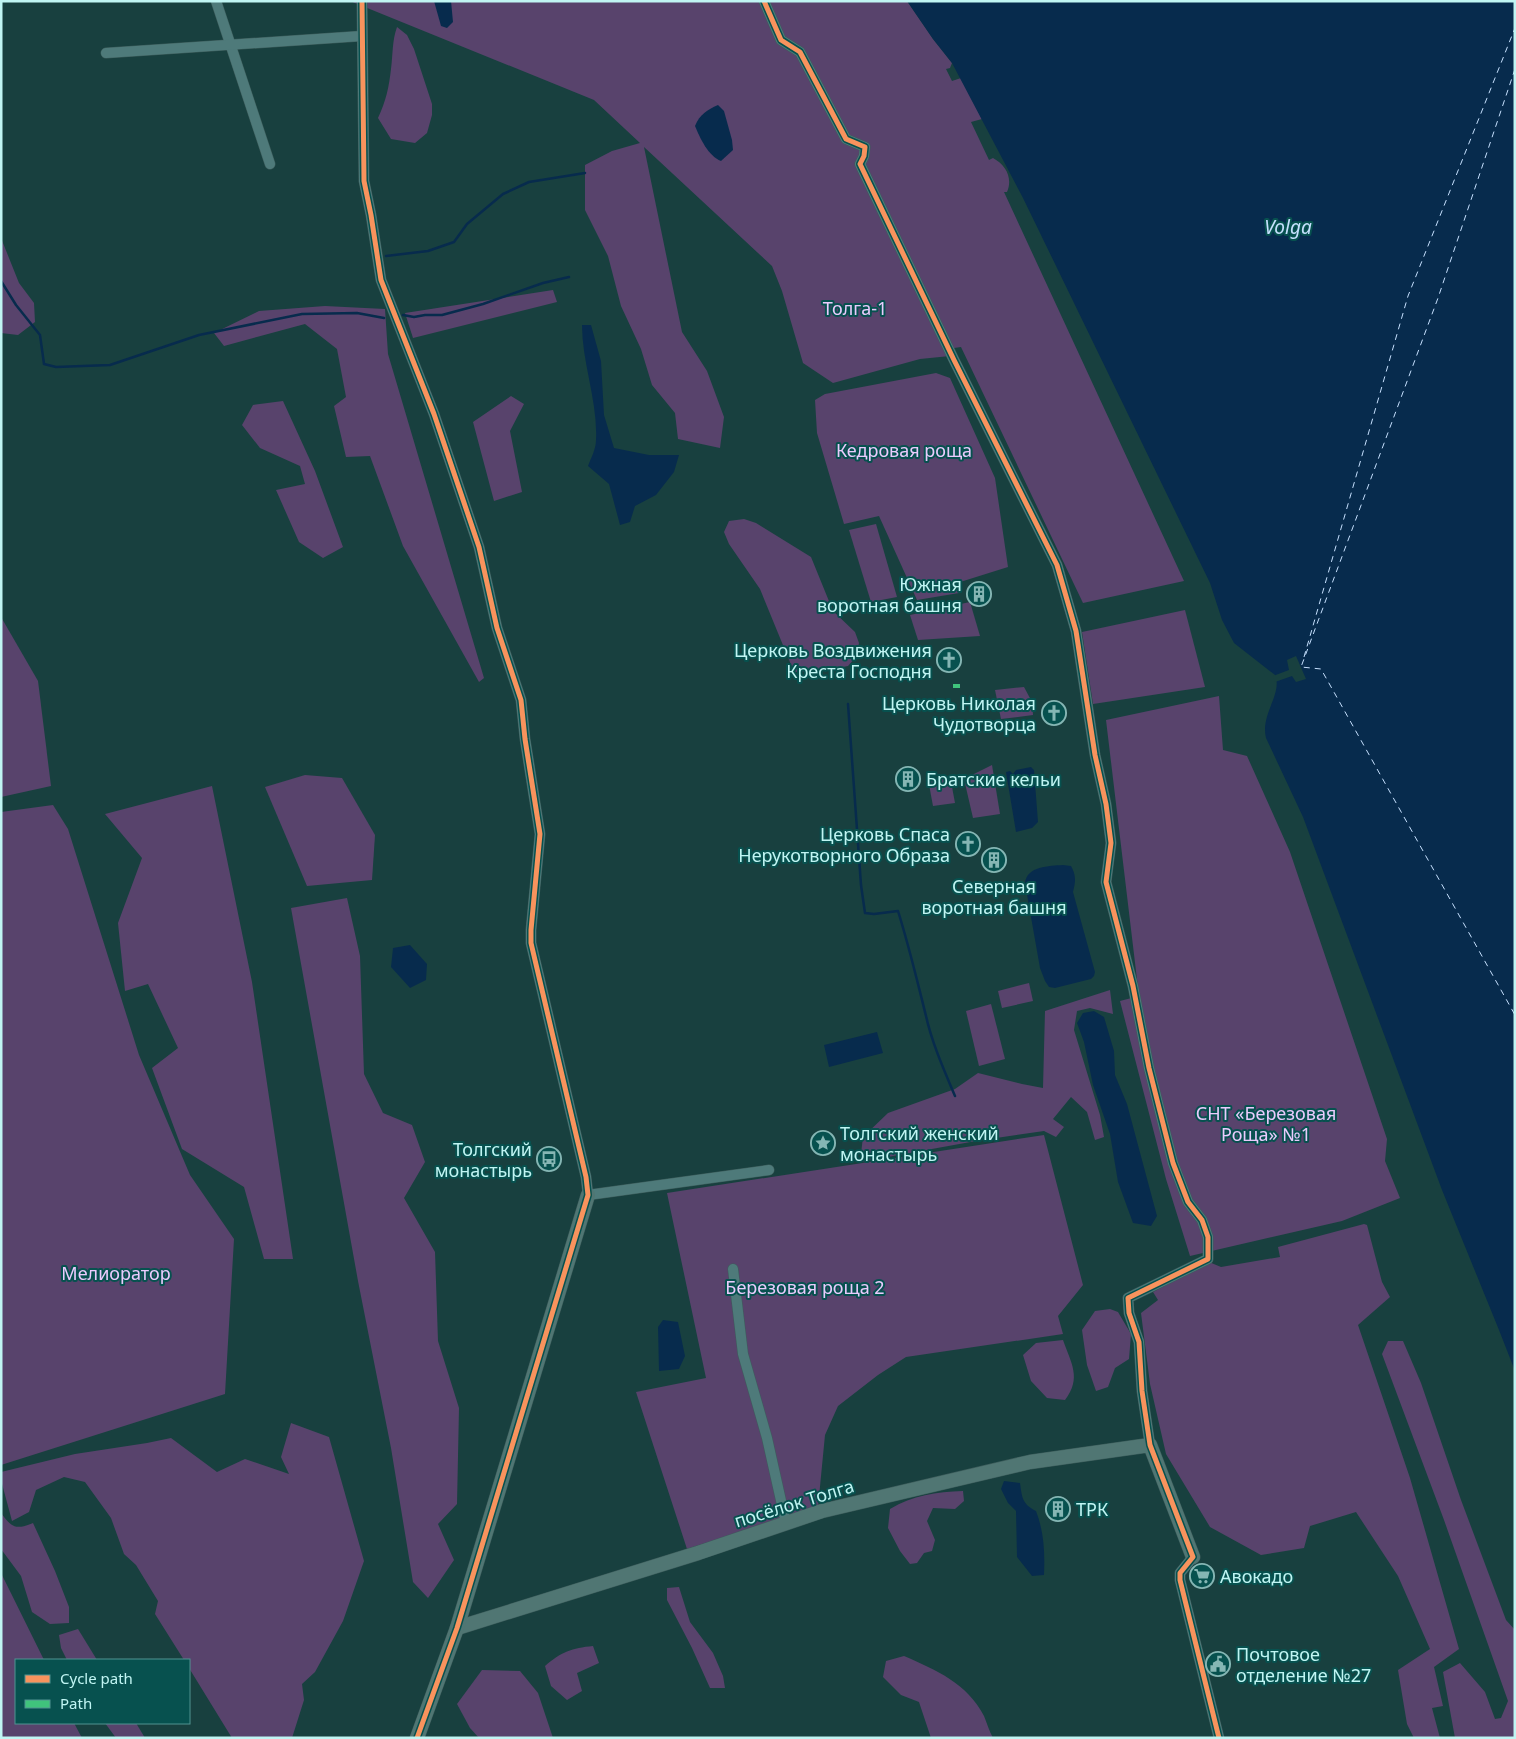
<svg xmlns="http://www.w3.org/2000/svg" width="1516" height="1739" font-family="'Noto Sans',sans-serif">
<rect width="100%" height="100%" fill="#18403f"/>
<!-- green -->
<g fill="#58436c">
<path d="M350,1H907L933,39L952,63L950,68L946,69L952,81L961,78L982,119L971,122L989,160L993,158C1006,165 1013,178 1007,192H1004L1184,581L1083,603L961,347L947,349L950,356L920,359L833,383L803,363L782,291L772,266L644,147L682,332L707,371L724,417L720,448L678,439L675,413L652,385L641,349L621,306L608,256L585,210V165L612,151L640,143L594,100Z"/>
<path d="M397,27L407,35L414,49L432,104V115L427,133L415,143L391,139L378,118C386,101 389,87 391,69C393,54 392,41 397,27Z"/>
<polygon points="1,238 19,283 34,303 35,322 18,335 1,333"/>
<polygon points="553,290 557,302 413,338 405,313"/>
<polygon points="325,306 385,309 388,354 484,678 479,682 403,546 370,456 346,457 334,406 346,397 337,349 305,324 224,346 214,333 259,311"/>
<polygon points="936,373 950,378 995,478 1008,567 957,583 959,593 917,600 879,516 844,524 817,433 815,400 825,394"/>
<polygon points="511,396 524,404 510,431 522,492 494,501 473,422"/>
<polygon points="283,401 315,471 343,547 323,558 299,542 276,490 305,484 300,466 260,448 242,425 253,405"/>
<polygon points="744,519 756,523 811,557 833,611 855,632 859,643 856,657 848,666 825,670 794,672 760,589 729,544 724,532 729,521"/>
<polygon points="876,524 897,597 871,602 849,530"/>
<polygon points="970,602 980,636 918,640 910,615"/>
<polygon points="1185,610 1205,687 1093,704 1082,632"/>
<polygon points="1,617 38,681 51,786 1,797"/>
<polygon points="1024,687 1032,702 1033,715 1001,719 995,690"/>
<polygon points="1219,696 1223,750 1247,756 1290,852 1387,1139 1385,1161 1400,1198 1342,1221 1190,1256 1166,1179 1120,1001 1139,996 1106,720"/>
<polygon points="992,765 1000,814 973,818 964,779"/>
<polygon points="305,775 342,778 375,835 372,880 307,886 265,787"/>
<polygon points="950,776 955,803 933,806 928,779"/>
<polygon points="212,786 252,982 293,1259 264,1259 244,1187 182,1149 152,1068 178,1048 148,984 125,991 118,923 142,858 105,814"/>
<polygon points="53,805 68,829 139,1055 190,1175 234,1239 225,1394 1,1465 1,812"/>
<polygon points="347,898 360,956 364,1074 383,1113 412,1125 425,1162 404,1198 435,1252 438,1341 459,1408 457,1504 438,1524 454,1560 428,1598 413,1582 391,1448 358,1281 291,908"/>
<polygon points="1029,983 1033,1001 1002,1008 998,991"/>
<polygon points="1110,990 1113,1014 1090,1008 1077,1011 1074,1030 1100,1115 1104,1137 1095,1140 1087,1112 1071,1097 1053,1119 1064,1127 1056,1137 1044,1131 976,1141 860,1162 863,1137 888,1113 955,1089 978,1073 1022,1084 1043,1088 1045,1011"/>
<polygon points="991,1004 1005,1059 979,1066 966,1011"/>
<polygon points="1044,1135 1083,1285 1058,1316 1063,1334 906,1357 878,1375 838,1406 825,1435 818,1507 687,1549 636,1392 706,1378 667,1193"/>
<polygon points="1364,1224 1367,1225 1382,1282 1390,1297 1358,1325 1410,1478 1459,1649 1434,1667 1443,1706 1432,1708 1440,1738 1414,1738 1407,1724 1398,1670 1430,1649 1398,1576 1356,1512 1310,1526 1304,1548 1261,1555 1210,1527 1166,1454 1150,1384 1141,1313 1158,1300 1153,1292 1209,1262 1221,1267 1280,1257 1278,1247"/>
<polygon points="1110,1309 1118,1312 1131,1334 1129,1359 1115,1368 1108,1387 1096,1391 1087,1365 1082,1330 1095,1311"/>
<path d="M1063,1340C1071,1363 1082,1378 1065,1400L1047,1398L1031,1381L1023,1355L1036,1343Z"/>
<polygon points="1388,1341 1403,1341 1421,1383 1461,1500 1506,1620 1515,1630 1515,1738 1455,1738 1443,1672 1460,1663 1485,1692 1495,1719 1501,1718 1508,1701 1444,1520 1382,1354"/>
<polygon points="291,1423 329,1437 364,1561 343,1621 315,1672 302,1684 304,1700 292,1738 232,1738 189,1668 189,1660 184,1660 155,1614 158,1601 136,1565 124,1554 111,1518 85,1482 64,1477 36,1490 29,1512 12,1521 1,1480 1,1472 75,1454 147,1443 171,1438 217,1472 245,1459 289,1474 281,1457"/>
<path d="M963,1491L964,1501L955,1509L933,1508L927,1521L935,1540L932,1551L924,1553L917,1563L910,1564L900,1551L888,1528L890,1509C913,1495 936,1492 963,1491Z"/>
<path d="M1,1513C12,1528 16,1530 33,1523L55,1571L69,1607V1623L50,1624L32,1612L21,1576L1,1549Z"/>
<polygon points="1,1573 44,1660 16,1660 16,1723 74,1723 82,1738 1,1738"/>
<polygon points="679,1587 690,1622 713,1653 723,1676 725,1688 710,1688 692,1648 667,1600 667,1588"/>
<polygon points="78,1629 97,1660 67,1660 61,1648 59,1635"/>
<path d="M593,1646L599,1663L577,1673L582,1691L567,1700L551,1686L545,1666C561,1652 572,1648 593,1646Z"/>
<path d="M904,1656C936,1670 967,1683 984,1716C987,1723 989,1731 993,1738H931L919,1702L901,1695L883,1677L886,1661Z"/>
<polygon points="482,1670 520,1671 538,1693 553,1738 479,1738 470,1728 457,1704"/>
<polygon points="105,1723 136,1723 145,1738 116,1738"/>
</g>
<!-- water -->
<g fill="#072b4d">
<polygon points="434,1 451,1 453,22 447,28 441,26"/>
<path d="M907,1H1515V1371L1499,1330L1442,1190L1303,817L1266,738C1260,714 1283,694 1275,675L1234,643L1222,620L1210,583L1023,198L952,63L933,39Z"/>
<path d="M718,105L724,111L732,140L733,150L721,161C708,156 700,138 695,126C700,114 707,110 718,105Z"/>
<path d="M582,325H591L601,361L604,415L614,448L649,455H679L674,472L656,495L635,506L630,522L620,525L609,484L588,466C591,458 596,449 596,440C598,402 582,363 582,325Z"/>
<polygon points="1031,767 1034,770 1038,822 1032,828 1016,832 1006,772 1010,771 1013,774 1016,770"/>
<path d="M1063,865L1071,866C1076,875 1076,881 1073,892L1095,972L1094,976L1091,979L1055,988L1049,987L1045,981L1040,968L1025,883C1027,866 1049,866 1063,865Z"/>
<polygon points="410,945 427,964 426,980 410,988 391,967 393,948"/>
<polygon points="1094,1011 1104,1017 1114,1051 1115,1075 1127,1104 1157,1216 1151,1226 1133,1223 1118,1182 1110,1134 1093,1085 1084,1042 1077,1023 1083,1013"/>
<polygon points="877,1032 883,1053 829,1067 824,1045"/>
<polygon points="663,1320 678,1322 685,1356 679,1369 659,1371 658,1327"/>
<path d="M1004,1481L1020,1483C1022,1497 1022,1504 1036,1511C1044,1532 1045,1552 1044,1575L1032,1576L1017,1557L1016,1511L1008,1503L1001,1489Z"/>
</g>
<!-- pier -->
<polygon fill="#18403f" points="1296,656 1306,679 1296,682 1292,676 1275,682 1273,676 1289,670 1287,660"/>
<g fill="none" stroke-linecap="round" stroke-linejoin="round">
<!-- stream -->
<g stroke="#072b4d" stroke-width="2.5">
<polyline points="386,256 428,251 454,242 467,224 503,194 529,182 585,173"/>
<polyline points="1,281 16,305 40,335 44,364 56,367 110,365 199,335 302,314 357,313 384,318"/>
<polyline points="403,315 414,317 425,315 442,315 483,304 543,283 569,277"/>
<path d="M848,704L861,885L865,913L874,914L898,911C909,946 917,980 926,1016C932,1043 944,1070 955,1096"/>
</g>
<!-- ferry -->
<g stroke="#c6e0fe" stroke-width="1" stroke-dasharray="6 5" stroke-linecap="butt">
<polyline points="1515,69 1438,298 1301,667 1321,669 1515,1015"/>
<polyline points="1304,657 1408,296 1515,28"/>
</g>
<defs>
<g id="street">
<polyline points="216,1 270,164"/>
<polyline points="362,1 364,181 371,215 381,280 434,414 479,547 497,628 521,700 525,739 540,834 531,930 531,943 586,1177 588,1195 769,1170"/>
<polyline points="764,1 781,40 800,52 846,139 865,147 864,156 860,164 954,360 1057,565 1076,631 1095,755 1106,804 1111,843 1106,882 1133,986 1149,1068 1173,1163 1188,1202 1202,1220 1208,1237 1208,1259 1128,1298 1129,1313 1139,1342 1142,1391 1150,1445"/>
<polyline points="106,53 362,36"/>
<polyline points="733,1269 743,1354 767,1438 786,1523"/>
<polyline points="1193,1557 1180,1573 1180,1580 1219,1738"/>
</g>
<g id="secondary">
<polyline points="457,1628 698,1553 822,1511 1030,1462 1150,1445 1193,1557"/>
<polyline points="417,1738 457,1628 588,1195"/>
</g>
</defs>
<!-- street casing -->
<use href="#street" stroke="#3d5d5c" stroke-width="11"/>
<!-- secondary casing -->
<use href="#secondary" stroke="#3d5d5c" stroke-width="15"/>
<!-- street -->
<use href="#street" stroke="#4e7a7a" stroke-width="10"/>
<!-- secondary -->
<use href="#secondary" stroke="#507673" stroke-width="14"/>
<!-- quiet -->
<polyline stroke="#40c37c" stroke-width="4" stroke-dasharray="8 4" stroke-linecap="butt" points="953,686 960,686"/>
<defs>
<g id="cycleway">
<polyline points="362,1 364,181 371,215 381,280 434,414 479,547 497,628 521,700 525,739 540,834 531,930 531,943 586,1177 588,1195 457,1628 417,1738"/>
<polyline points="764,1 781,40 800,52 846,139 865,147 864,156 860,164 954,360 1057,565 1076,631 1095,755 1106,804 1111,843 1106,882 1133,986 1149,1068 1173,1163 1188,1202 1202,1220 1208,1237 1208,1259 1128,1298 1129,1313 1139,1342 1142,1391 1150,1445 1193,1557 1180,1573 1180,1580 1219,1738"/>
</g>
</defs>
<!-- cycleway casing -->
<use href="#cycleway" stroke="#07514f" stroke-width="8"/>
<!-- cycleway -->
<use href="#cycleway" stroke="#f8935d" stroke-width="5"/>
</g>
<!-- icons -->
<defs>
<symbol id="building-ring" viewBox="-11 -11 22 22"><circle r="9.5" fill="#07514f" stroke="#85b6b4" stroke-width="1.5"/><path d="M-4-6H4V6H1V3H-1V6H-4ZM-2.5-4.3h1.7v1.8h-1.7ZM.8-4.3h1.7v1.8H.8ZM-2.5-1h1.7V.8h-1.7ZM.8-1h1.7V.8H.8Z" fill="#85b6b4"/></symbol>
<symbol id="church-ring" viewBox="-11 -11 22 22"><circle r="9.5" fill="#07514f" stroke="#85b6b4" stroke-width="1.5"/><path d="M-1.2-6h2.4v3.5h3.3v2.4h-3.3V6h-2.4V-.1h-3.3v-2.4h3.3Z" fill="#85b6b4"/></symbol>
<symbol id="sight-ring" viewBox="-11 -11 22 22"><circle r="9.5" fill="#07514f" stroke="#85b6b4" stroke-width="1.5"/><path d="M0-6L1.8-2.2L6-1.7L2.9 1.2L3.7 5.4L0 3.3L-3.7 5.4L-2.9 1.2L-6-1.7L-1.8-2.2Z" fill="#85b6b4"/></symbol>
<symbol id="bus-ring" viewBox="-11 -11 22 22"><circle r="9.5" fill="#07514f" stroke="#85b6b4" stroke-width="1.5"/><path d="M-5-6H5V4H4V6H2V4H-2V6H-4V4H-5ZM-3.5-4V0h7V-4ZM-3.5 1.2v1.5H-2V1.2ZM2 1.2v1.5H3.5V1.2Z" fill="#85b6b4"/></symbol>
<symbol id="supermarket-ring" viewBox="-11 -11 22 22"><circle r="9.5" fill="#07514f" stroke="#85b6b4" stroke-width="1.5"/><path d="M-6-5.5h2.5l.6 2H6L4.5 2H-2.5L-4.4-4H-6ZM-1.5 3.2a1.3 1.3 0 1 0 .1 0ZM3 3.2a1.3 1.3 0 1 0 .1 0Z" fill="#85b6b4"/></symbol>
<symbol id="civic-ring" viewBox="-11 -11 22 22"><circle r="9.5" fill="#07514f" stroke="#85b6b4" stroke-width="1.5"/><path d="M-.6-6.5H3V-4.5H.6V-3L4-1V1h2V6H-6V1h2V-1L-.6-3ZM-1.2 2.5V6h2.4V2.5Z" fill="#85b6b4"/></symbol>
</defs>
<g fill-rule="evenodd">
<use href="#building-ring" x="965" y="580" width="28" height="28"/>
<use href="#church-ring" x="935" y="646" width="28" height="28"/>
<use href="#church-ring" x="1040" y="699" width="28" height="28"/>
<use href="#building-ring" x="894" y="765" width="28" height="28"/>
<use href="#church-ring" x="954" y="830" width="28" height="28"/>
<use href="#building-ring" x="980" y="846" width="28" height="28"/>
<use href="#sight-ring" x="809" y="1129" width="28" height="28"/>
<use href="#bus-ring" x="535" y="1145" width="28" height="28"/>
<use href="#building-ring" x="1044" y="1495" width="28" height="28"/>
<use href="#supermarket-ring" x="1188" y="1562" width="28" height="28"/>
<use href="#civic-ring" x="1204" y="1650" width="28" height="28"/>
</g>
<g text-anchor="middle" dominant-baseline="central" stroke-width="4" stroke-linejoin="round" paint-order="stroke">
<!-- park labels -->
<g font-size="18" fill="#eacbfd" stroke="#07514f">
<text x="855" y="308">Толга-1</text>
<text x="904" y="450">Кедровая роща</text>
<text x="1266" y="1113">СНТ «Березовая<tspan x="1266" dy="21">Роща» №1</tspan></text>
<text x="116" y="1273">Мелиоратор</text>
<text x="805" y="1287">Березовая роща 2</text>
</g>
<!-- poi labels -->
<g font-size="18" fill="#c0f5f3" stroke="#07514f" text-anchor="end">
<text x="962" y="584">Южная<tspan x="962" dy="21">воротная башня</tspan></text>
<text x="932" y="650">Церковь Воздвижения<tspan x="932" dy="21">Креста Господня</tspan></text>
<text x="1036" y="703">Церковь Николая<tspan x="1036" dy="21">Чудотворца</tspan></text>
<text x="926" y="779" text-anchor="start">Братские кельи</text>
<text x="950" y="834">Церковь Спаса<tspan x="950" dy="21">Нерукотворного Образа</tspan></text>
<text x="994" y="886" text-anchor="middle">Северная<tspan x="994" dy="21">воротная башня</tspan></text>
<text x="840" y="1133" text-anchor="start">Толгский женский<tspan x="840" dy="21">монастырь</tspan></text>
<text x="532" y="1149">Толгский<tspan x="532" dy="21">монастырь</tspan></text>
<text x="1076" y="1509" text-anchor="start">ТРК</text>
<text x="1220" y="1576" text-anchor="start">Авокадо</text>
<text x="1236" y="1654" text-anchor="start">Почтовое<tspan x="1236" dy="21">отделение №27</tspan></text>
</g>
<!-- street labels -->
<g font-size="18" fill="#c0f5f3" stroke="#07514f">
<text transform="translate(794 1503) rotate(-17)">посёлок Толга</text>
</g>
<!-- water labels -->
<g font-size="19" font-style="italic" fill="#c6e0fe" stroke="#07514f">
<text x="1288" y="227">Volga</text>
</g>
</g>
<!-- border -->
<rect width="1516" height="1739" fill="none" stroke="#c0f5f3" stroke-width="5"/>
<!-- legend -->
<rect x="15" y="1659" width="175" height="65" fill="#07514f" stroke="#519391"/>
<rect x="25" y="1675" width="25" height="8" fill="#f8935d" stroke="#519391"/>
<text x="60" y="1684" font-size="15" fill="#c0f5f3">Cycle path</text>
<rect x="25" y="1700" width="25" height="8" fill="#40c37c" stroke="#519391"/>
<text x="60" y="1709" font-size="15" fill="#c0f5f3">Path</text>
</svg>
